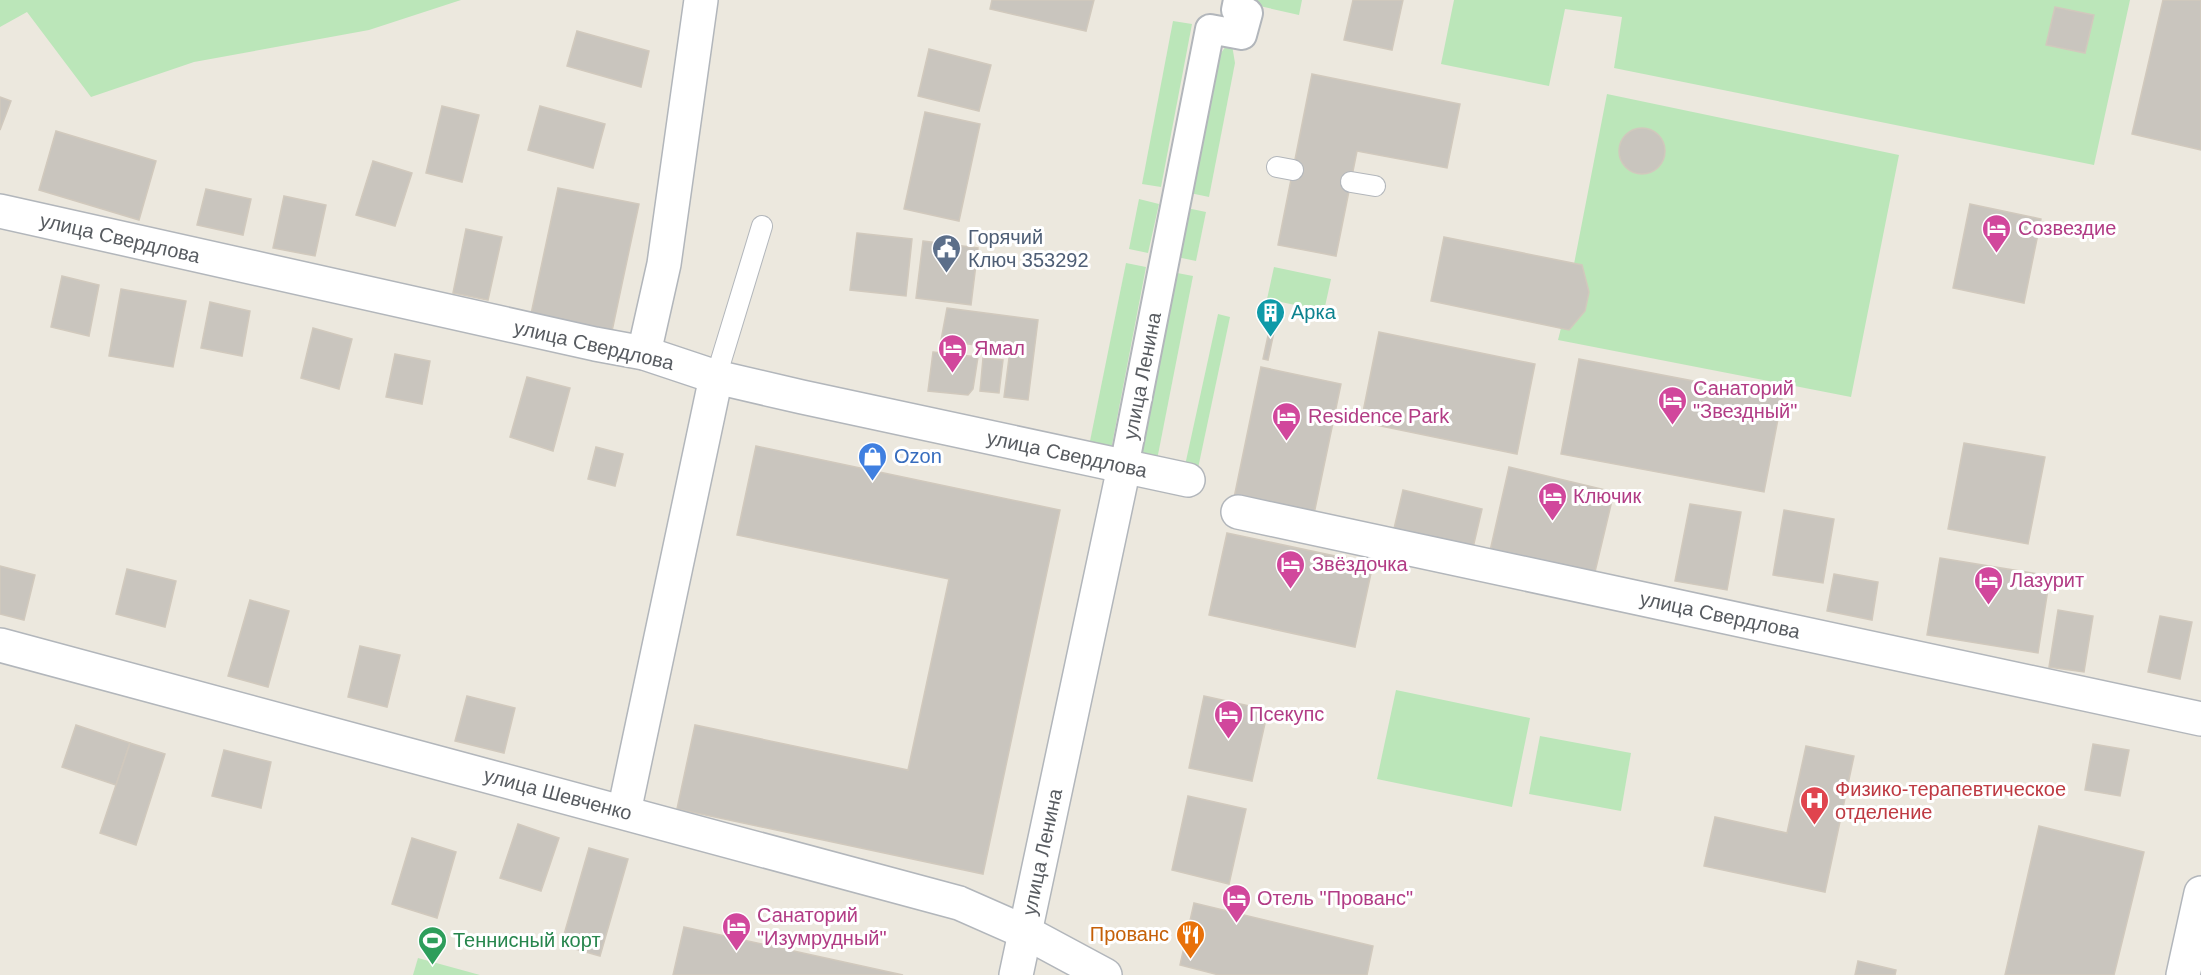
<svg xmlns="http://www.w3.org/2000/svg" width="2201" height="975" font-family="Arial,sans-serif">
<rect width="100%" height="100%" fill="#ece8de"/>
<!-- green -->
<g fill="#bbe6b9">
<polygon points="0,0 461,0 369,30 194,62 91,97 27,12 0,27"/>
<polygon points="1256,0 1302,0 1299,15 1255,5"/>
<polygon points="1454,0 2130,0 2094,165 1614,68 1622,17 1565,9 1549,86 1441,64"/>
<polygon points="1173,21 1192,24 1161,187 1142,184"/>
<polygon points="1231,39 1235,63 1209,197 1190,193 1216,60"/>
<path d="M1607,94L1899,155L1851,397L1558,340L1561,328L1569,329C1591,305 1590,297 1582,266L1574,264Z"/>
<polygon points="1139,199 1159,204 1148,253 1129,249"/>
<polygon points="1187,208 1206,212 1196,261 1177,257"/>
<polygon points="1126,263 1146,267 1110,455 1088,451"/>
<polygon points="1274,267 1331,279 1324,311 1267,299"/>
<polygon points="1172,272 1193,276 1155,470 1134,465"/>
<polygon points="1218,314 1230,317 1197,473 1184,470"/>
<polygon points="1396,690 1530,718 1512,807 1377,779"/>
<polygon points="1540,736 1631,753 1621,811 1529,794"/>
<polygon points="418,958 480,975 413,975"/>
</g>
<!-- building -->
<g fill="#c9c5be" stroke="#d1c9bd" stroke-width="1.5">
<polygon points="992,0 1094,0 1086,31 990,9"/>
<polygon points="1353,0 1403,0 1392,50 1344,40"/>
<polygon points="2163,0 2201,0 2201,150 2132,134"/>
<polygon points="2055,7 2094,15 2085,53 2046,45"/>
<polygon points="577,31 649,51 641,87 567,66"/>
<polygon points="929,49 991,65 979,111 918,96"/>
<polygon points="1312,74 1460,104 1447,168 1357,151 1336,256 1278,245"/>
<polygon points="0,97 11,101 0,130"/>
<polygon points="442,106 479,115 462,182 426,173"/>
<polygon points="540,106 605,124 593,168 528,150"/>
<polygon points="925,112 980,124 959,221 904,209"/>
<circle cx="1642" cy="151" r="23"/>
<polygon points="56,131 156,161 139,220 39,190"/>
<polygon points="373,161 412,173 395,226 356,215"/>
<polygon points="558,188 639,204 612,331 531,314"/>
<polygon points="206,189 251,199 243,235 197,225"/>
<polygon points="284,196 326,205 315,256 273,248"/>
<polygon points="1970,204 2041,219 2024,303 1953,288"/>
<polygon points="466,229 502,237 488,300 453,293"/>
<polygon points="857,233 912,239 906,296 850,290"/>
<polygon points="1444,237 1582,265 1589,292 1585,311 1569,330 1431,301"/>
<polygon points="923,241 978,248 971,305 916,298"/>
<polygon points="62,276 99,285 89,336 51,327"/>
<polygon points="121,289 186,301 173,367 109,356"/>
<polygon points="210,302 250,311 242,356 201,348"/>
<polygon points="947,308 1038,320 1028,400 1004,397 1010,350 941,340"/>
<polygon points="1272,317 1277,318 1268,360 1263,359"/>
<polygon points="313,328 352,339 339,389 301,378"/>
<polygon points="1379,332 1535,364 1517,454 1361,422"/>
<polygon points="933,352 978,357 973,389 968,395 928,391"/>
<polygon points="395,354 430,361 422,404 386,397"/>
<polygon points="983,358 1003,360 999,393 980,391"/>
<polygon points="1579,359 1782,398 1764,492 1561,454"/>
<polygon points="1261,367 1341,384 1314,514 1234,498"/>
<polygon points="527,377 570,388 553,451 510,437"/>
<polygon points="1964,443 2045,457 2028,544 1948,529"/>
<polygon points="756,446 1060,510 983,874 677,809 695,725 908,770 949,579 737,535"/>
<polygon points="596,447 623,454 615,486 588,479"/>
<polygon points="1509,467 1614,492 1594,576 1490,551"/>
<polygon points="1403,490 1482,509 1472,552 1393,533"/>
<polygon points="1690,504 1741,512 1727,590 1675,581"/>
<polygon points="1784,510 1834,519 1823,583 1773,575"/>
<polygon points="1227,533 1373,564 1355,647 1209,615"/>
<polygon points="1940,558 2050,576 2038,653 1927,635"/>
<polygon points="0,566 35,575 24,620 0,614"/>
<polygon points="127,569 176,581 165,627 116,614"/>
<polygon points="1834,574 1878,582 1872,620 1827,611"/>
<polygon points="250,600 289,611 268,687 228,676"/>
<polygon points="2058,610 2093,616 2084,672 2049,667"/>
<polygon points="2160,616 2192,622 2180,679 2148,672"/>
<polygon points="360,646 400,655 387,707 348,697"/>
<polygon points="467,696 515,708 504,753 455,741"/>
<polygon points="1204,696 1268,710 1252,781 1189,768"/>
<polygon points="76,725 130,743 116,785 62,767"/>
<polygon points="130,743 165,754 136,845 100,833"/>
<polygon points="2093,744 2129,750 2120,796 2085,790"/>
<polygon points="1806,746 1854,756 1825,892 1704,866 1715,817 1787,833"/>
<polygon points="224,750 271,762 261,808 212,796"/>
<polygon points="1188,796 1246,809 1229,884 1172,870"/>
<polygon points="518,824 559,838 541,891 500,878"/>
<polygon points="2039,826 2144,852 2114,975 2005,975"/>
<polygon points="412,838 456,852 437,918 392,904"/>
<polygon points="589,848 628,859 600,956 561,945"/>
<polygon points="1194,903 1373,946 1367,975 1219,975 1180,965"/>
<polygon points="684,927 903,975 673,975"/>
<polygon points="1858,961 1896,970 1895,975 1855,975"/>
</g>
<g fill="none" stroke-linecap="round" stroke-linejoin="round">
<defs>
<g id="service">
<polyline points="1277,167 1293,170"/>
<polyline points="1351,182 1375,186"/>
<polyline points="716,377 762,226"/>
</g>
<polyline id="pedestrian" points="1124,467 1210,29 1242,35 1248,13 1236,10 1238,0"/>
<g id="minor">
<polyline points="0,211 595,344 644,353 716,377 802,397 1188,480"/>
<polyline points="644,353 664,264 701,0"/>
<polyline points="1238,512 2201,719"/>
<polyline points="0,645 959,903 1025,932 1105,975"/>
<polyline points="624,812 716,377"/>
<polyline points="1016,975 1124,467"/>
</g>
<polyline id="tertiary" points="2183,975 2201,893"/>
</defs>
<!-- service casing -->
<use href="#service" stroke="#b2b6bb" stroke-width="22"/>
<!-- pedestrian casing -->
<use href="#pedestrian" stroke="#b2b6bb" stroke-width="32"/>
<!-- minor casing -->
<use href="#minor" stroke="#b2b6bb" stroke-width="36"/>
<!-- tertiary casing -->
<use href="#tertiary" stroke="#b2b6bb" stroke-width="36"/>
<!-- service -->
<use href="#service" stroke="#fff" stroke-width="20"/>
<!-- pedestrian -->
<use href="#pedestrian" stroke="#fff" stroke-width="28"/>
<!-- minor -->
<use href="#minor" stroke="#fff" stroke-width="33"/>
<!-- tertiary -->
<use href="#tertiary" stroke="#fff" stroke-width="33"/>
</g>
<!-- icons -->
<defs>
<symbol id="hotel-pin" viewBox="-11 -11 22 30"><path d="M0 17L-7.5 6A9.5 9.5 0 1 1 7.5 6Z" fill="#d1479c" stroke="#fff"/><path d="M-6-4.5h1.5V1H6V5H4.5V3h-9V5H-6ZM-4 0a1.8 1.8 0 1 1 3.6 0ZM.5 0V-2.5h3Q6-2.5 6 0Z" fill="#fff"/></symbol>
<symbol id="civic-pin" viewBox="-11 -11 22 30"><path d="M0 17L-7.5 6A9.5 9.5 0 1 1 7.5 6Z" fill="#5c6f8a" stroke="#fff"/><path d="M-.6-6.5H3V-4.5H.6V-3L4-1V1h2V6H-6V1h2V-1L-.6-3ZM-1.2 2.5V6h2.4V2.5Z" fill="#fff"/></symbol>
<symbol id="building-pin" viewBox="-11 -11 22 30"><path d="M0 17L-7.5 6A9.5 9.5 0 1 1 7.5 6Z" fill="#0f9aa8" stroke="#fff"/><path d="M-4-6H4V6H1V3H-1V6H-4ZM-2.5-4.3h1.7v1.8h-1.7ZM.8-4.3h1.7v1.8H.8ZM-2.5-1h1.7V.8h-1.7ZM.8-1h1.7V.8H.8Z" fill="#fff"/></symbol>
<symbol id="shop-pin" viewBox="-11 -11 22 30"><path d="M0 17L-7.5 6A9.5 9.5 0 1 1 7.5 6Z" fill="#3f7fe0" stroke="#fff"/><path d="M-5-2.5h2.3a2.7 3.5 0 0 1 5.4 0H5L5.5 6h-11ZM-1.5-2.5h3a1.5 2.3 0 0 0-3 0Z" fill="#fff"/></symbol>
<symbol id="hospital-pin" viewBox="-11 -11 22 30"><path d="M0 17L-7.5 6A9.5 9.5 0 1 1 7.5 6Z" fill="#e0444e" stroke="#fff"/><path d="M-5-5h3v3.5h4V-5h3V5h-3V1.5h-4V5h-3Z" fill="#fff"/></symbol>
<symbol id="restaurant-pin" viewBox="-11 -11 22 30"><path d="M0 17L-7.5 6A9.5 9.5 0 1 1 7.5 6Z" fill="#e8710a" stroke="#fff"/><path d="M-5-6h1v4h1v-4h1v4h1v-4h1v5L-1.5 .5V6h-2V.5L-5-1ZM5-6V6H3V1.5H1.5Q1.5-4 5-6Z" fill="#fff"/></symbol>
<symbol id="stadium-pin" viewBox="-11 -11 22 30"><path d="M0 17L-7.5 6A9.5 9.5 0 1 1 7.5 6Z" fill="#2e9e5b" stroke="#fff"/><path d="M0-5a6.5 5 0 1 0 0 10a6.5 5 0 1 0 0-10ZM-3.5-1.8h7v3.6h-7Z" fill="#fff"/></symbol>
</defs>
<g fill-rule="evenodd">
<use href="#hotel-pin" x="1980" y="212" width="33" height="45"/>
<use href="#civic-pin" x="930" y="232" width="33" height="45"/>
<use href="#building-pin" x="1254" y="296" width="33" height="45"/>
<use href="#hotel-pin" x="936" y="332" width="33" height="45"/>
<use href="#hotel-pin" x="1656" y="384" width="33" height="45"/>
<use href="#hotel-pin" x="1270" y="400" width="33" height="45"/>
<use href="#shop-pin" x="856" y="440" width="33" height="45"/>
<use href="#hotel-pin" x="1536" y="480" width="33" height="45"/>
<use href="#hotel-pin" x="1274" y="548" width="33" height="45"/>
<use href="#hotel-pin" x="1972" y="564" width="33" height="45"/>
<use href="#hotel-pin" x="1212" y="698" width="33" height="45"/>
<use href="#hospital-pin" x="1798" y="784" width="33" height="45"/>
<use href="#hotel-pin" x="1220" y="882" width="33" height="45"/>
<use href="#hotel-pin" x="720" y="910" width="33" height="45"/>
<use href="#restaurant-pin" x="1174" y="918" width="33" height="45"/>
<use href="#stadium-pin" x="416" y="924" width="33" height="45"/>
</g>
<g text-anchor="middle" dominant-baseline="central" stroke-width="6" stroke-linejoin="round" paint-order="stroke">
<!-- hotel labels -->
<g font-size="20" fill="#b23c85" stroke="#fff" text-anchor="start">
<text x="2018" y="228">Созвездие</text>
<text x="974" y="348">Ямал</text>
<text x="1693" y="388">Санаторий<tspan x="1693" dy="23">"Звездный"</tspan></text>
<text x="1308" y="416">Residence Park</text>
<text x="1573" y="496">Ключик</text>
<text x="1312" y="564">Звёздочка</text>
<text x="2010" y="580">Лазурит</text>
<text x="1249" y="714">Псекупс</text>
<text x="1257" y="898">Отель "Прованс"</text>
<text x="757" y="915">Санаторий<tspan x="757" dy="23">"Изумрудный"</tspan></text>
</g>
<!-- service labels -->
<g font-size="20" fill="#4e5e75" stroke="#fff" text-anchor="start">
<text x="968" y="237">Горячий<tspan x="968" dy="23">Ключ 353292</tspan></text>
</g>
<!-- street labels -->
<g font-size="20" fill="#585c61" stroke="#fff">
<text transform="translate(120 238) rotate(13)">улица Свердлова</text>
<text transform="translate(594 345) rotate(13)">улица Свердлова</text>
<text transform="translate(1142 376) rotate(-79)">улица Ленина</text>
<text transform="translate(1067 454) rotate(12)">улица Свердлова</text>
<text transform="translate(1720 615) rotate(12)">улица Свердлова</text>
<text transform="translate(558 794) rotate(15)">улица Шевченко</text>
<text transform="translate(1042 852) rotate(-78)">улица Ленина</text>
</g>
<!-- culture labels -->
<g font-size="20" fill="#0d838f" stroke="#fff" text-anchor="start">
<text x="1291" y="312">Арка</text>
</g>
<!-- shop labels -->
<g font-size="20" fill="#366cbe" stroke="#fff" text-anchor="start">
<text x="894" y="456">Ozon</text>
</g>
<!-- health labels -->
<g font-size="20" fill="#be3a42" stroke="#fff" text-anchor="start">
<text x="1835" y="789">Физико-терапевтическое<tspan x="1835" dy="23">отделение</tspan></text>
</g>
<!-- food labels -->
<g font-size="20" fill="#c56008" stroke="#fff" text-anchor="end">
<text x="1169" y="934">Прованс</text>
</g>
<!-- leisure labels -->
<g font-size="20" fill="#27864d" stroke="#fff" text-anchor="start">
<text x="453" y="940">Теннисный корт</text>
</g>
</g>
</svg>
